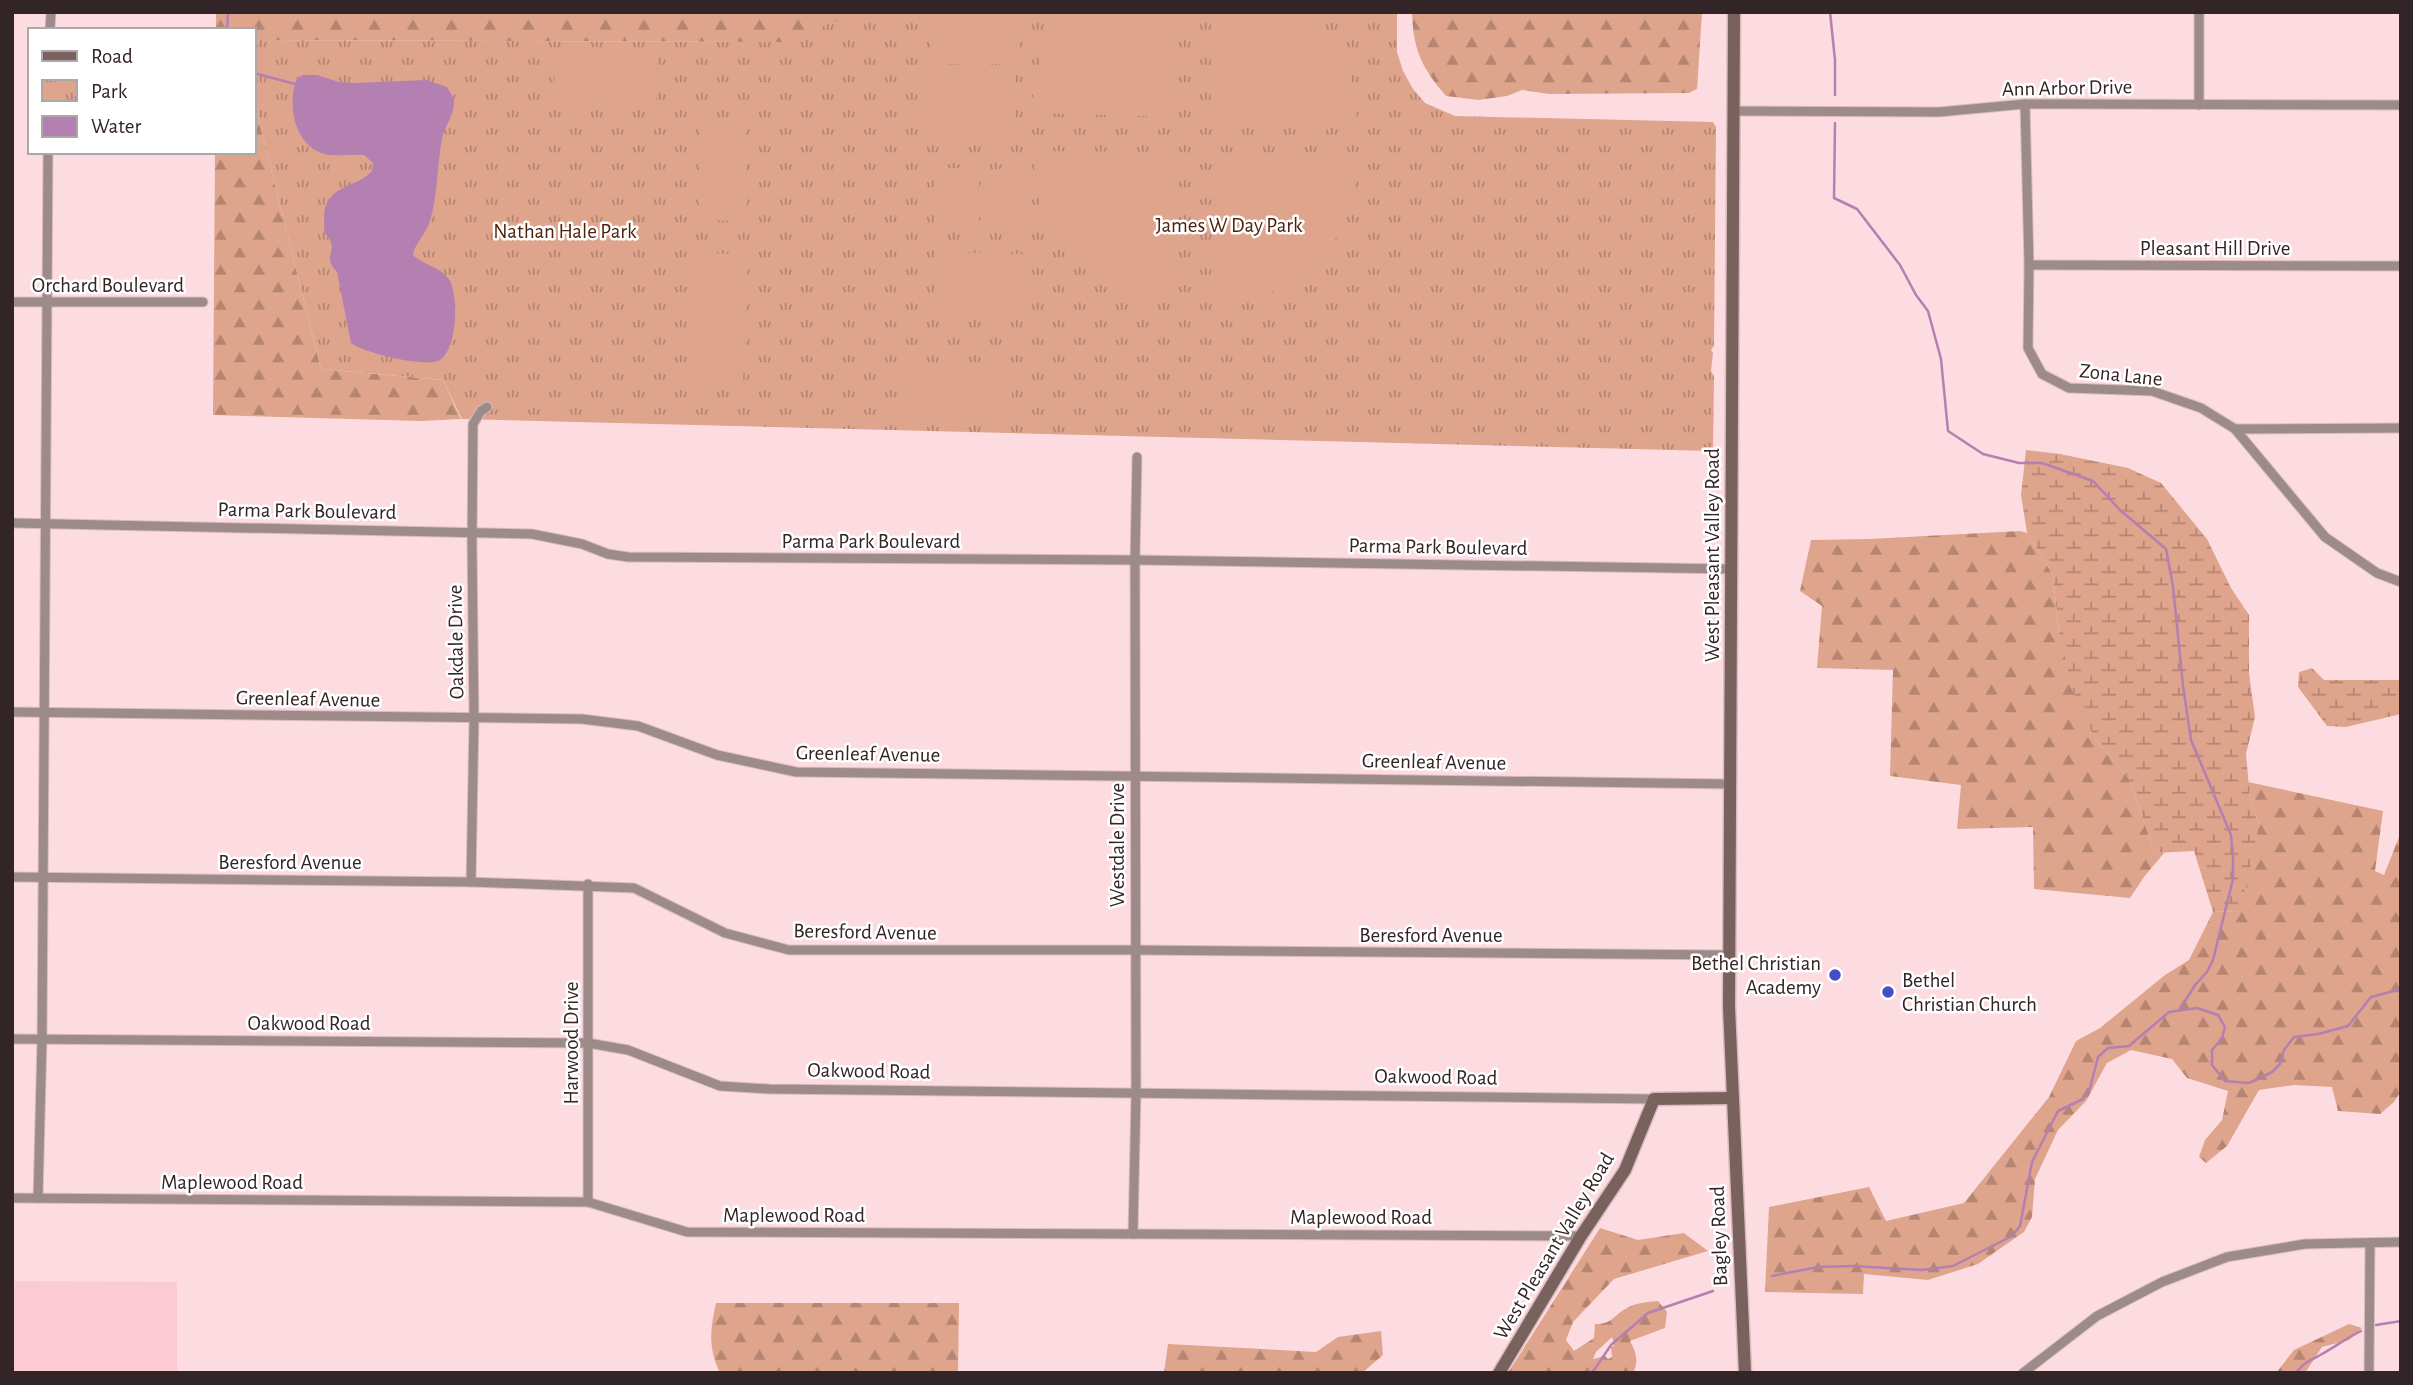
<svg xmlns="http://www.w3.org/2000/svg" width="2413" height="1385" font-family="'Alegreya Sans',sans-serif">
<defs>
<pattern id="forest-firs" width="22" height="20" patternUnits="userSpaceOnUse" patternTransform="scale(1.75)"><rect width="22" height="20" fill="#dea48c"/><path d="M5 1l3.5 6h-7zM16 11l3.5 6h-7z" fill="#b58572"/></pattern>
<pattern id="wetland-marsh" width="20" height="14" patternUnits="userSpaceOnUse" patternTransform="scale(1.75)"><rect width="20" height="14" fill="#dea48c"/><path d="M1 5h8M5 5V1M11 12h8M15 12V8" fill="none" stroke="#b58572"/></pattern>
<pattern id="park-tufts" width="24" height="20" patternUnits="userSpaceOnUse" patternTransform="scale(1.75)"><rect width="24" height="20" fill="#dea48c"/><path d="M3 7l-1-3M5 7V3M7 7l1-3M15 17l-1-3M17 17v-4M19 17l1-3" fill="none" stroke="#b58572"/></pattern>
</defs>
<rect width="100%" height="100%" fill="#fddce1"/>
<!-- built -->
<polygon fill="#fbcad3" points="12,1281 177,1282 177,1373 12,1373"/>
<!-- forest -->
<g fill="url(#forest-firs)" fill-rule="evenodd">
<polygon points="216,12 921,12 914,55 781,42 254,40 254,30 216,30"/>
<path d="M1412,12H1702L1697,89L1689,93L1549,94L1522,90L1507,96L1478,100L1446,96C1422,68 1413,50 1412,12Z"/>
<polygon points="254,101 321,369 443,380 461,419 421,421 213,415 215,152 254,152"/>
<polygon points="2020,531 2027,533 2053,575 2059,633 2095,739 2129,779 2155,853 2164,853 2144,877 2130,898 2034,889 2033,827 1957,829 1961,785 1890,776 1893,670 1817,668 1822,606 1800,591 1811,540 1869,539"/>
<polygon points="2248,782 2383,811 2375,871 2384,875 2401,832 2401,1091 2394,1102 2380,1114 2338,1111 2332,1087 2294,1085 2259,1090 2227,1146 2206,1163 2199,1157 2205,1140 2222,1120 2228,1091 2187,1078 2172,1059 2131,1050 2107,1063 2086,1101 2058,1130 2035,1179 2032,1217 2024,1232 1978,1264 1928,1280 1864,1274 1863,1294 1765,1292 1769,1207 1869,1187 1886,1221 1964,1203 2049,1097 2076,1041 2100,1028 2165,975 2189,960 2213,912 2238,911 2259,824 2250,798"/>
<path d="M1600,1228L1638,1240L1684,1233L1708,1251L1614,1279L1573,1322L1566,1340L1574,1351L1594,1338L1595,1324C1612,1324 1612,1317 1625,1309C1636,1303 1645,1302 1658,1301L1667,1312L1665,1328L1630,1341C1636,1352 1639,1361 1633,1373H1508ZM1612,1337L1614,1346L1611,1347L1612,1357L1608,1359L1605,1356L1593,1359L1596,1352Z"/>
<path d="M716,1303H959L958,1373H720C708,1348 710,1329 716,1303Z"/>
<polygon points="2349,1324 2362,1328 2349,1340 2322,1347 2305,1373 2276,1373 2294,1350"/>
<polygon points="1381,1331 1383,1355 1362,1373 1164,1373 1168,1344 1316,1352 1338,1337"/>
</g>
<!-- wetland -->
<g fill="url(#wetland-marsh)">
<polygon points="2026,450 2060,454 2128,468 2161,483 2207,539 2231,588 2249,615 2249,673 2255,717 2246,754 2250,798 2259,824 2248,880 2238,911 2213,912 2194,851 2155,853 2129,779 2095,739 2073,691 2059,633 2053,575 2027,533 2021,495"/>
<polygon points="2312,668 2324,680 2401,680 2401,714 2346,727 2327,726 2298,687 2299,672"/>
</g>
<!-- park -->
<polygon fill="url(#park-tufts)" points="861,12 1397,12 1397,52 1403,71 1413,89 1425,103 1455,116 1713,122 1716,127 1714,346 1711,350 1713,353 1711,371 1714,376 1713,451 462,419 443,380 321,369 254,101 254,40 781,42"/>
<!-- garden -->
<g fill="#dea48c">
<rect x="930" y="12" width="90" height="52"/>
<path d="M1069,12H1176L1174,117L1032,113C1034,75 1041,40 1069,12Z"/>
<path d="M1211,12H1310C1338,42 1360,80 1356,122L1211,123Z"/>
<polygon points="555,51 657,53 656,105 554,103"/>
<polygon points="925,71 1015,71 1016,137 926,138"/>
<polygon points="699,121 745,121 747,220 700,221"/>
<path d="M1035,151L1179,152L1177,295C1160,294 1144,294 1128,290C1070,273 1028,211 1035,151Z"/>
<path d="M1213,155L1356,159C1355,175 1355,192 1350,208C1333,265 1271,308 1211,300Z"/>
<rect x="934" y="168" width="45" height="63"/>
<polygon points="984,169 1029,170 1028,233 984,233"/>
<polygon points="693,252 748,255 743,383 687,381"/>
<polygon points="936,252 1031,254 1030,315 935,314"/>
<polygon points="905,366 1012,368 1012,420 904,419"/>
</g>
<!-- water -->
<path fill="#b47fb1" d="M303,75H317L339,82L355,83L426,80L447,87C450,92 453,96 454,102C454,116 445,125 442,138C437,165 438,194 430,221C427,233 414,244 413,255C424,266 444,267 451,283C458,301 457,349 440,360C426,368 364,353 351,343L337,272C319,253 343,253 324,232C325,224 323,215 325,209C330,185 358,187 372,171L373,163L364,155C353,154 341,156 330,155C295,151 286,105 297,78Z"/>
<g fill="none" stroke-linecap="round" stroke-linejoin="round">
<!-- stream -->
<g stroke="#b47fb1" stroke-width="2.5">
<polyline points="1830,12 1835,60 1835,95"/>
<polyline points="227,30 228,12"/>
<polyline points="254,73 295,84"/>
<polyline points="1835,123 1834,198 1857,209 1900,265 1916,295 1928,311 1941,359 1948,431 1983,454 2019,463 2042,463 2093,481 2120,510 2166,549 2173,586 2183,686 2191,740 2231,835 2233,857 2233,879 2213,960 2207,972 2195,985 2179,1011"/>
<polyline points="1772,1276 1818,1267 1853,1266 1922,1270 1953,1266 2012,1236 2020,1226 2032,1162 2058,1111 2083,1099 2090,1088 2098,1057 2108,1048 2129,1046 2169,1012 2197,1008 2218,1015 2225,1027 2222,1038 2212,1050 2212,1065 2225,1081 2249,1083 2272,1072 2280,1064 2284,1050 2294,1037 2318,1034 2348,1026 2371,997 2401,989"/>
<polyline points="2376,1325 2401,1321"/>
<polyline points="1592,1373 1611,1345 1648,1313 1713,1291"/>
<path d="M2296,1373C2307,1359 2309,1362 2322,1354C2336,1346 2347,1338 2361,1331"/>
</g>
<defs>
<g id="street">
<polyline points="2199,12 2199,105"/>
<polyline points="50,30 51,12"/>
<polyline points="2025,104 2029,265 2028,348 2042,374 2069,388 2152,391 2201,408 2235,429 2325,537 2377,573 2401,582"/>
<polyline points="1734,111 1939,112 2025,104 2067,104 2401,105"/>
<polyline points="2029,265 2401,266"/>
<polyline points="12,302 203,302"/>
<polyline points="2235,429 2401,428"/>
<polyline points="12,523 532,534 582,544 608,554 628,557 1135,560 1732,569"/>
<polyline points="12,712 582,719 638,726 717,755 796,772 1730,784"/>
<polyline points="12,877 471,882 634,888 725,933 789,950 1135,950 1730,955"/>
<polyline points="471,882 474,719 472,544 473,424 481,411 487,407"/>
<polyline points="588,884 588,1202"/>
<polyline points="12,1039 588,1043 628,1050 720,1086 769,1089 1654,1099"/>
<polyline points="12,1198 588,1202 687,1232 1581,1236"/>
<polyline points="38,1198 42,1040 48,152"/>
<polyline points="1133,1234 1136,1093 1135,560 1137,457"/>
<polyline points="2023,1373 2097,1316 2162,1282 2227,1257 2305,1244 2401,1242"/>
<polyline points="2369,1373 2370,1244"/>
</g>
<g id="secondary">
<polyline points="1734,12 1729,1007 1745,1373"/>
<polyline points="1499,1373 1581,1236 1625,1170 1654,1099 1733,1098"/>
</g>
</defs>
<!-- street casing -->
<use href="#street" stroke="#d9bbc0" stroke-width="11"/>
<!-- secondary casing -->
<use href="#secondary" stroke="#d9bbc0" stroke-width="15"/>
<!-- street -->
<use href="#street" stroke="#9d8b8a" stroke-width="9"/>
<!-- secondary -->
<use href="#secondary" stroke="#79615e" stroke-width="12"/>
</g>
<!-- markers -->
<g fill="#434fc3" stroke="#fff" stroke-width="2.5">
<circle cx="1835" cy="975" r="7"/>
<circle cx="1888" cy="992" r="7"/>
</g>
<g text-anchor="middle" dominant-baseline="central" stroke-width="5" stroke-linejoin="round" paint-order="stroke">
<!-- street labels -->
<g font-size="21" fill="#332427" stroke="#fff">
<text transform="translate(2067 88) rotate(-1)">Ann Arbor Drive</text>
<text x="2215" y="248">Pleasant Hill Drive</text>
<text x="108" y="285">Orchard Boulevard</text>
<text transform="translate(2121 375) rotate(6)">Zona Lane</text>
<text transform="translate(307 511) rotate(1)">Parma Park Boulevard</text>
<text x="871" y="541">Parma Park Boulevard</text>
<text transform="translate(1438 547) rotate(1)">Parma Park Boulevard</text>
<text transform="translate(1712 555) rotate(-90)">West Pleasant Valley Road</text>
<text transform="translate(456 642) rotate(-91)">Oakdale Drive</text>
<text transform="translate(308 699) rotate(1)">Greenleaf Avenue</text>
<text transform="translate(868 754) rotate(1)">Greenleaf Avenue</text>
<text transform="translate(1434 762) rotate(1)">Greenleaf Avenue</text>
<text transform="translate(1117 845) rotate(-90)">Westdale Drive</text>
<text x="290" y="862">Beresford Avenue</text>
<text transform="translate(865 932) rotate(1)">Beresford Avenue</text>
<text x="1431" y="935">Beresford Avenue</text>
<text x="309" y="1023">Oakwood Road</text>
<text transform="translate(571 1043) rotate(-90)">Harwood Drive</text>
<text transform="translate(869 1071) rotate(1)">Oakwood Road</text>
<text transform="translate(1436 1077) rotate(1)">Oakwood Road</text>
<text x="232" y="1182">Maplewood Road</text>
<text x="794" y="1215">Maplewood Road</text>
<text x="1361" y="1217">Maplewood Road</text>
<text transform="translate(1719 1236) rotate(-92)">Bagley Road</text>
<text transform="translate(1554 1246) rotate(-59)">West Pleasant Valley Road</text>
</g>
<!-- park labels -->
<g font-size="21" fill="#4f220e" stroke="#fff">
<text x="1229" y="225">James W Day Park</text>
<text x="565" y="231">Nathan Hale Park</text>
</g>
<!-- poi labels -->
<g font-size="21" fill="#332427" stroke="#fff" text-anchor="end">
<text x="1821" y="963">Bethel Christian<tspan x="1821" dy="24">Academy</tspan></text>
<text x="1902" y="980" text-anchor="start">Bethel<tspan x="1902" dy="24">Christian Church</tspan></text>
</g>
</g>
<!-- border -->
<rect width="2413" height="1385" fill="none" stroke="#332427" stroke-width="28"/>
<!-- legend -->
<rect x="28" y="28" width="228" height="126" fill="#ffffff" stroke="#ada7a9" stroke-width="2"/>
<rect x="42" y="51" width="35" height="10" fill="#79615e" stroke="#ada7a9" stroke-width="2"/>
<text x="91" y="63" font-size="21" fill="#332427">Road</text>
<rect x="42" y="80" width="35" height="21" fill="url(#park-tufts)" stroke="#ada7a9" stroke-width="2"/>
<text x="91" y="98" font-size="21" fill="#332427">Park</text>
<rect x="42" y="116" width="35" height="21" fill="#b47fb1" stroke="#ada7a9" stroke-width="2"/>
<text x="91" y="133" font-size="21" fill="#332427">Water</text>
</svg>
